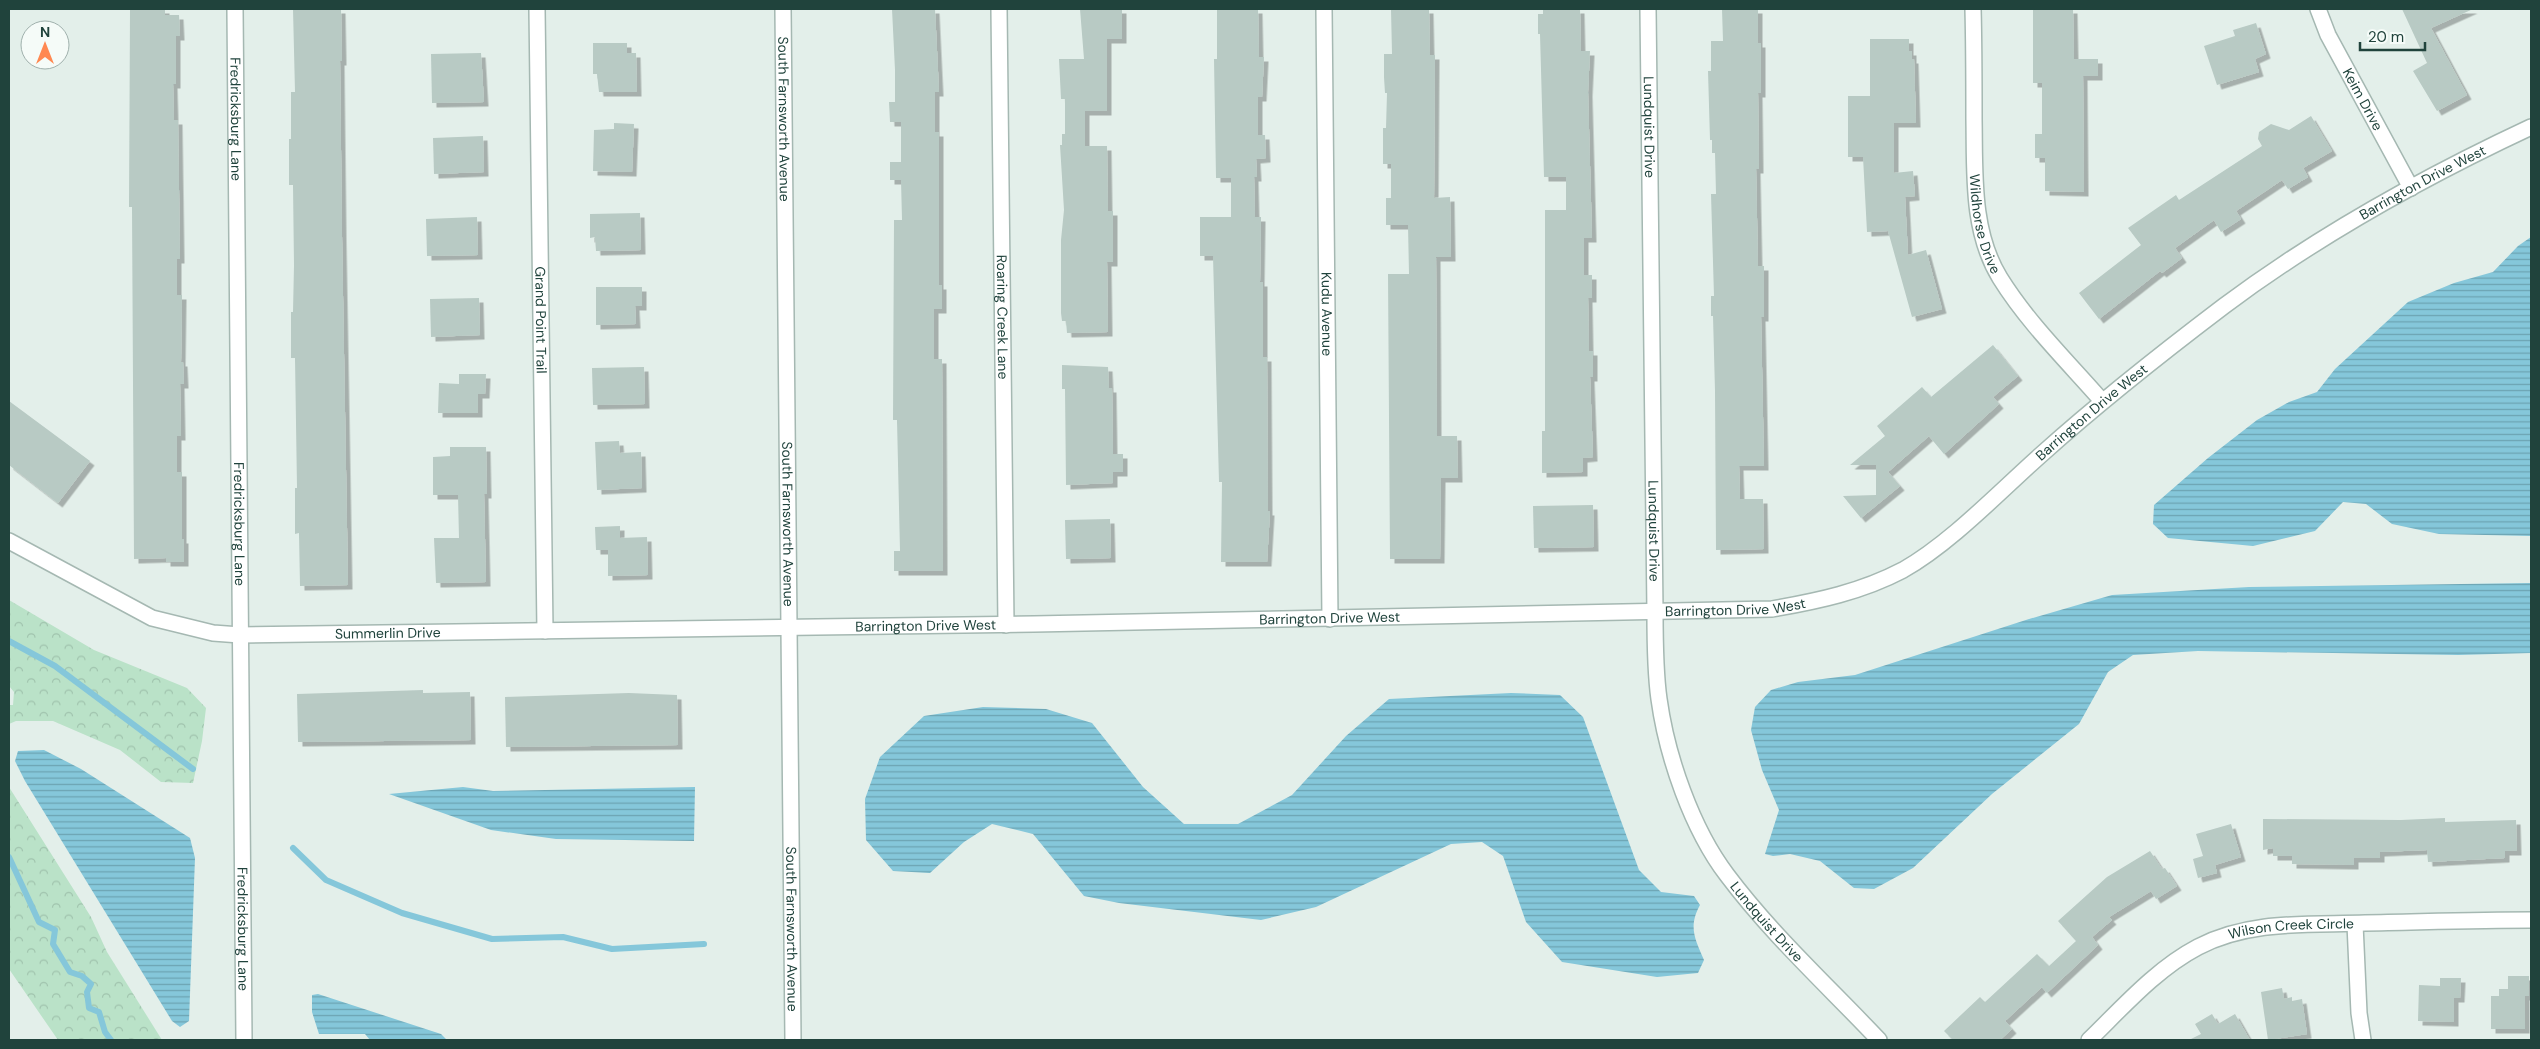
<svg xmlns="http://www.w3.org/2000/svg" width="2540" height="1049" font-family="'DM Sans',sans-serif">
<defs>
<pattern id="forest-crowns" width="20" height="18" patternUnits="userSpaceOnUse" patternTransform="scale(1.25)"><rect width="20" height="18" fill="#bae2c8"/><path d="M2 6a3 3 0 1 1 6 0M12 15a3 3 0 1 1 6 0" fill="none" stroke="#a0c3ad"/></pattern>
<pattern id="water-rules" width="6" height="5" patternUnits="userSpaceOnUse" patternTransform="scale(1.25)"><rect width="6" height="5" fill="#85c7da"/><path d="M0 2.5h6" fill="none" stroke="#6ca3b2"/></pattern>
<filter id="shadow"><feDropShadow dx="4.5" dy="4.5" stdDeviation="0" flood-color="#0004"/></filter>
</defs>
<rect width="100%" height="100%" fill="#e3efea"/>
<!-- forest -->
<g fill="url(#forest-crowns)">
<polygon points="9,600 94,650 187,688 206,708 202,741 193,783 161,782 120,750 53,721 16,721 9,724 9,705 13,705 14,692 9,686"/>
<polygon points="9,787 91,917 107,952 162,1040 58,1040 9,969"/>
</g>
<!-- water -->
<g fill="url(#water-rules)">
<polygon points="2531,237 2531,536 2439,534 2392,524 2366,504 2343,502 2315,531 2253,546 2168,538 2153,524 2154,505 2208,458 2257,420 2289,402 2317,392 2335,369 2408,302 2454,283 2493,272 2518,246"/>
<polygon points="2531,583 2531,653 2458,655 2198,651 2133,655 2108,672 2079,724 1992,794 1913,868 1874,889 1854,888 1820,861 1790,854 1773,856 1765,854 1779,810 1762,770 1751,730 1755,707 1771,690 1798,682 1855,675 2029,619 2112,595 2249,587"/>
<path d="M1511,693L1560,695L1583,717L1639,870L1661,892L1694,896L1700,905C1688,927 1695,939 1704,960L1698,973L1657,977L1562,962L1526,922L1503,856L1482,842L1451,844L1316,907L1261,920L1119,903L1084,896L1033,834L992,824L964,842L930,873L893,871L866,840L865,799L880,757L924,716L983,707L1046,709L1092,723L1143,787L1184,824H1238L1292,795L1346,736L1389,699Z"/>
<polygon points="44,750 81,769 190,838 195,858 189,1021 180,1027 172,1021 25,781 15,761 18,751"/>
<polygon points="463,787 493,791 695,787 694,841 556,839 491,830 389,794"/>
<polygon points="318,994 441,1034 447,1040 370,1040 365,1034 319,1034 312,1012 312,995"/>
</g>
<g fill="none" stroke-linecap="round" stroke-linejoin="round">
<!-- stream -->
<g stroke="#85c7da" stroke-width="6">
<polyline points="9,641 55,666 193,769"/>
<polyline points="293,848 326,880 402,913 492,939 563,937 612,949 704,944"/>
<polyline points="9,857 39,922 55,930 53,944 70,972 82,976 91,984 87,992 89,1008 99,1012 105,1032 111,1040"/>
</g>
</g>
<!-- building -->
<g fill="#b8cac4" filter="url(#shadow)">
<polygon points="130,9 165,9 165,15 179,15 180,36 176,36 176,84 173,84 174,120 178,120 180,259 177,259 177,295 182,295 181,362 183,362 184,384 180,384 181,436 177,436 177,472 182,472 182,539 184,539 184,562 166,562 166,558 134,559 132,207 129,207"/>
<polygon points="293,9 341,9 342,61 340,61 342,237 348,585 300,586 299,533 295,534 295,488 297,488 295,358 291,358 291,312 293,312 294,265 293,185 289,185 289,139 291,139 291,92 295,92"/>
<polygon points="892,9 935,9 939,92 935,92 935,132 939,132 939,285 942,285 942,309 934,309 934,359 942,359 943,571 894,571 894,551 900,551 897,420 893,420 894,220 902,220 901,180 890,180 890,162 901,162 901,122 890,122 889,102 895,102 895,70"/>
<polygon points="1080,9 1122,9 1122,39 1107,39 1107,111 1085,111 1085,146 1107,146 1108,211 1113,211 1113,262 1107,262 1108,332 1067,333 1066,321 1062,321 1061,313 1061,240 1064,210 1060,145 1062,145 1062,134 1065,134 1065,99 1061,99 1059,59 1084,59"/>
<polygon points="1217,9 1258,9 1259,57 1264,57 1262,97 1258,97 1258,135 1265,135 1266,158 1256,159 1257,177 1254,177 1255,217 1261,217 1260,282 1263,282 1263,357 1267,357 1268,511 1270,511 1267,562 1221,562 1222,482 1219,482 1213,256 1200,256 1200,217 1231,217 1231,178 1216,178 1214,59 1217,59"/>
<polygon points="1391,9 1429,9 1430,55 1435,55 1434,198 1450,197 1451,257 1436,257 1437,436 1457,436 1458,478 1441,478 1440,559 1390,559 1388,274 1409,274 1408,225 1386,225 1386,198 1391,198 1391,164 1383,164 1383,128 1386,128 1387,93 1385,93 1384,77 1384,54 1392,54"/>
<polygon points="1543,9 1580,9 1581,51 1590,51 1588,92 1592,238 1584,238 1584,275 1592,275 1592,298 1588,298 1589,351 1593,351 1593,377 1590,377 1593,457 1583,458 1583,472 1542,473 1542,431 1545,431 1545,210 1566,210 1566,177 1544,177 1540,34 1538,34 1538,14 1543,14"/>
<polygon points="1722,9 1758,9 1758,43 1761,43 1761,93 1758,93 1759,169 1756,169 1758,266 1764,266 1764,317 1761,317 1764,466 1739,466 1740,499 1763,499 1764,549 1716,550 1715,391 1713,316 1711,316 1711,296 1714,296 1711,194 1716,194 1715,153 1712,153 1712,140 1710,140 1708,71 1711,71 1711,41 1723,41"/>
<polygon points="2033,9 2073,9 2074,59 2098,59 2098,76 2083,76 2084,192 2045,191 2045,158 2035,158 2035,134 2042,134 2042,83 2033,83"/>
<polygon points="2402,9 2473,9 2431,28 2467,95 2437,111 2413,71 2427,63"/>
<polygon points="2256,23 2266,54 2255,59 2259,72 2217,85 2204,46 2235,36 2233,30"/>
<polygon points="1870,39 1909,39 1909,51 1912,51 1912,59 1914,59 1916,123 1894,123 1894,173 1913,171 1915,196 1905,197 1908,255 1926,250 1942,309 1912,317 1888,231 1867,232 1863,157 1848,157 1848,96 1870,96"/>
<polygon points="593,43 627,43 627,53 636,53 637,92 599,92 597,74 593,74"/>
<polygon points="481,53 484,102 432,103 431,54"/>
<polygon points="2311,116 2332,151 2303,168 2308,177 2288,189 2282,180 2236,211 2241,219 2221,232 2214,220 2175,248 2182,258 2162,273 2160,271 2099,319 2079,293 2141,245 2128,228 2176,195 2179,200 2262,146 2258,139 2259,132 2271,124 2289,130"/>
<polygon points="614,123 634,124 632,172 593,171 594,130 614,129"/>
<polygon points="483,136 484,172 434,174 433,138"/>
<polygon points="640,213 641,250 596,251 595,237 590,238 590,214"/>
<polygon points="477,217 478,255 427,256 426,219"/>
<polygon points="596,287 642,287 642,306 635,306 636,324 596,325"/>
<polygon points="479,298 480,335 431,337 430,299"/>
<polygon points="1993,345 2018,376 1993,397 1999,404 1944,454 1929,436 1888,472 1900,486 1861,518 1843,496 1876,495 1876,465 1850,465 1885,436 1877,426 1922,387 1931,397"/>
<polygon points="1062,365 1108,367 1109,388 1112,388 1113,454 1123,454 1123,472 1113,472 1113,483 1066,485 1065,389 1062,389"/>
<polygon points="644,367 645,404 593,405 592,368"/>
<polygon points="459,374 486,374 485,394 478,394 478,413 438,413 439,383 459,384"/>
<polygon points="9,401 90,461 58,503 9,465"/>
<polygon points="619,441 620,453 641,452 642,488 597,490 595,442"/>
<polygon points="450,447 486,447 487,494 484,494 486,582 436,583 434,538 459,538 458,495 433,495 433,457 450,456"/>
<polygon points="1593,505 1594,547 1534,548 1533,506"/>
<polygon points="1110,519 1111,558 1066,559 1065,520"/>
<polygon points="620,526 620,538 647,537 648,575 608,576 608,550 596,550 595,527"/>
<polygon points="423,690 423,693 470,692 471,740 298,742 297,694"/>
<polygon points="629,693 677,695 678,745 506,747 505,697"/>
<polygon points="2445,818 2445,822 2516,820 2517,851 2505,851 2505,858 2428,862 2427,850 2380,852 2380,858 2354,858 2354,865 2292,864 2292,856 2273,856 2273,848 2263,850 2263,819 2401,820"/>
<polygon points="2231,824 2241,857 2215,865 2217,873 2198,878 2193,859 2203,856 2196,834"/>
<polygon points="2150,851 2162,869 2165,868 2177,886 2156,899 2151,891 2109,917 2112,920 2092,937 2098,945 2047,993 2042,987 2005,1021 2012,1029 2000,1040 1953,1040 1944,1031 1980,997 1985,1002 2037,954 2049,966 2076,941 2058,921 2107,877"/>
<polygon points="2508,976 2529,976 2529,996 2525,996 2525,1029 2491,1029 2491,996 2499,996 2499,989 2508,989"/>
<polygon points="2440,978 2461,978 2460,998 2454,998 2454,1022 2418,1021 2419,985 2440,986"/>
<polygon points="2282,988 2284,999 2292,997 2292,1001 2302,999 2307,1034 2268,1040 2261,992"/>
<polygon points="2212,1014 2218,1024 2235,1014 2250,1040 2189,1040 2201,1034 2195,1024"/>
</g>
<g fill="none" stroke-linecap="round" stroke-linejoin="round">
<defs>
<g id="minor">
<path id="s1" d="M235,9L244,1040"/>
<path id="s2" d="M537,9L545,631"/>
<path id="s3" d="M783,9L793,1040"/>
<path id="s4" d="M999,9L1006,625"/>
<path id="s5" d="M1324,9L1330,619"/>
<path id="s6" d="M1648,9L1655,612C1655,641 1655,671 1659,699C1667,757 1692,829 1727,875C1772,935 1828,986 1879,1040"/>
<path id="s7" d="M1973,9C1974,45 1974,82 1974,119C1975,172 1971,231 2000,278C2028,323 2067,361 2102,401"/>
<path id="s8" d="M2318,9L2328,35L2411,188"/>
<path id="s9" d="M9,541L152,618L213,633L240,635L1034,624L1772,609C1818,601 1861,592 1903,570C1951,543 2001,490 2043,453C2101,401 2162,353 2224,306C2319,235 2424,177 2531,127"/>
<polyline points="2355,924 2359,1013 2363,1040"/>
<path id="s10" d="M2089,1040C2122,1008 2156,969 2198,947C2249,920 2308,925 2365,923C2420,922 2476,920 2531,920"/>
</g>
</defs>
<!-- minor casing -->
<use href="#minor" stroke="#a5b8b2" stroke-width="18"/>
<!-- minor -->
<use href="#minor" stroke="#fff" stroke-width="15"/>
</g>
<g text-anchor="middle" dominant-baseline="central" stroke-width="4" stroke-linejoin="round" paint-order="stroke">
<!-- street labels -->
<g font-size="14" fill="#20433c" stroke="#f5fbf8">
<text stroke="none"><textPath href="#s8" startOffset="101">Keim Drive</textPath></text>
<text stroke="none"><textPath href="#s1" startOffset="110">Fredricksburg Lane</textPath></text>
<text stroke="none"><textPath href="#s3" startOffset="110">South Farnsworth Avenue</textPath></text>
<text stroke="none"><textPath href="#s6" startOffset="118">Lundquist Drive</textPath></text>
<text stroke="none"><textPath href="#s9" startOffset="2572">Barrington Drive West</textPath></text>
<text stroke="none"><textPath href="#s7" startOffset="216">Wildhorse Drive</textPath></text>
<text stroke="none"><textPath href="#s5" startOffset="305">Kudu Avenue</textPath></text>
<text stroke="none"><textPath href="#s4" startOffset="308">Roaring Creek Lane</textPath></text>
<text stroke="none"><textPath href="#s2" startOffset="311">Grand Point Trail</textPath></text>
<text stroke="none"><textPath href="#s9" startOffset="2168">Barrington Drive West</textPath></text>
<text stroke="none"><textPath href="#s1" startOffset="515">Fredricksburg Lane</textPath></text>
<text stroke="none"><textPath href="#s3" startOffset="515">South Farnsworth Avenue</textPath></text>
<text stroke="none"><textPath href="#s6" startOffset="522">Lundquist Drive</textPath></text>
<text stroke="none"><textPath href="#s9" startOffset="1748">Barrington Drive West</textPath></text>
<text stroke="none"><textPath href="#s9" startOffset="1342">Barrington Drive West</textPath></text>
<text stroke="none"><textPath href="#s9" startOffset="938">Barrington Drive West</textPath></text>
<text stroke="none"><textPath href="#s9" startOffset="400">Summerlin Drive</textPath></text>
<text stroke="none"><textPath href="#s6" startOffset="942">Lundquist Drive</textPath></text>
<text stroke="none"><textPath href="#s1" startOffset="920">Fredricksburg Lane</textPath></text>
<text stroke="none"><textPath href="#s3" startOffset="920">South Farnsworth Avenue</textPath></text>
<text stroke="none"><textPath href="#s10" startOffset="240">Wilson Creek Circle</textPath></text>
</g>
</g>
<!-- border -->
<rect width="2540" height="1049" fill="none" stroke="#20433c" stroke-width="20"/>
<!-- north arrow -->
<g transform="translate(45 45)"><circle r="24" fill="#f5fbf8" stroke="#a0b1ad"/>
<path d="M0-4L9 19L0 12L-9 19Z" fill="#ff8851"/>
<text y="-8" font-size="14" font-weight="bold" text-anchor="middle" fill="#20433c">N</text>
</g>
<!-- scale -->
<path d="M2360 42v8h65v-8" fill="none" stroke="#20433c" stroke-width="2.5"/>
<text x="2368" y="42" font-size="15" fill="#20433c" stroke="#f5fbf8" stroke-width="4" paint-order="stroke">20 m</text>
</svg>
